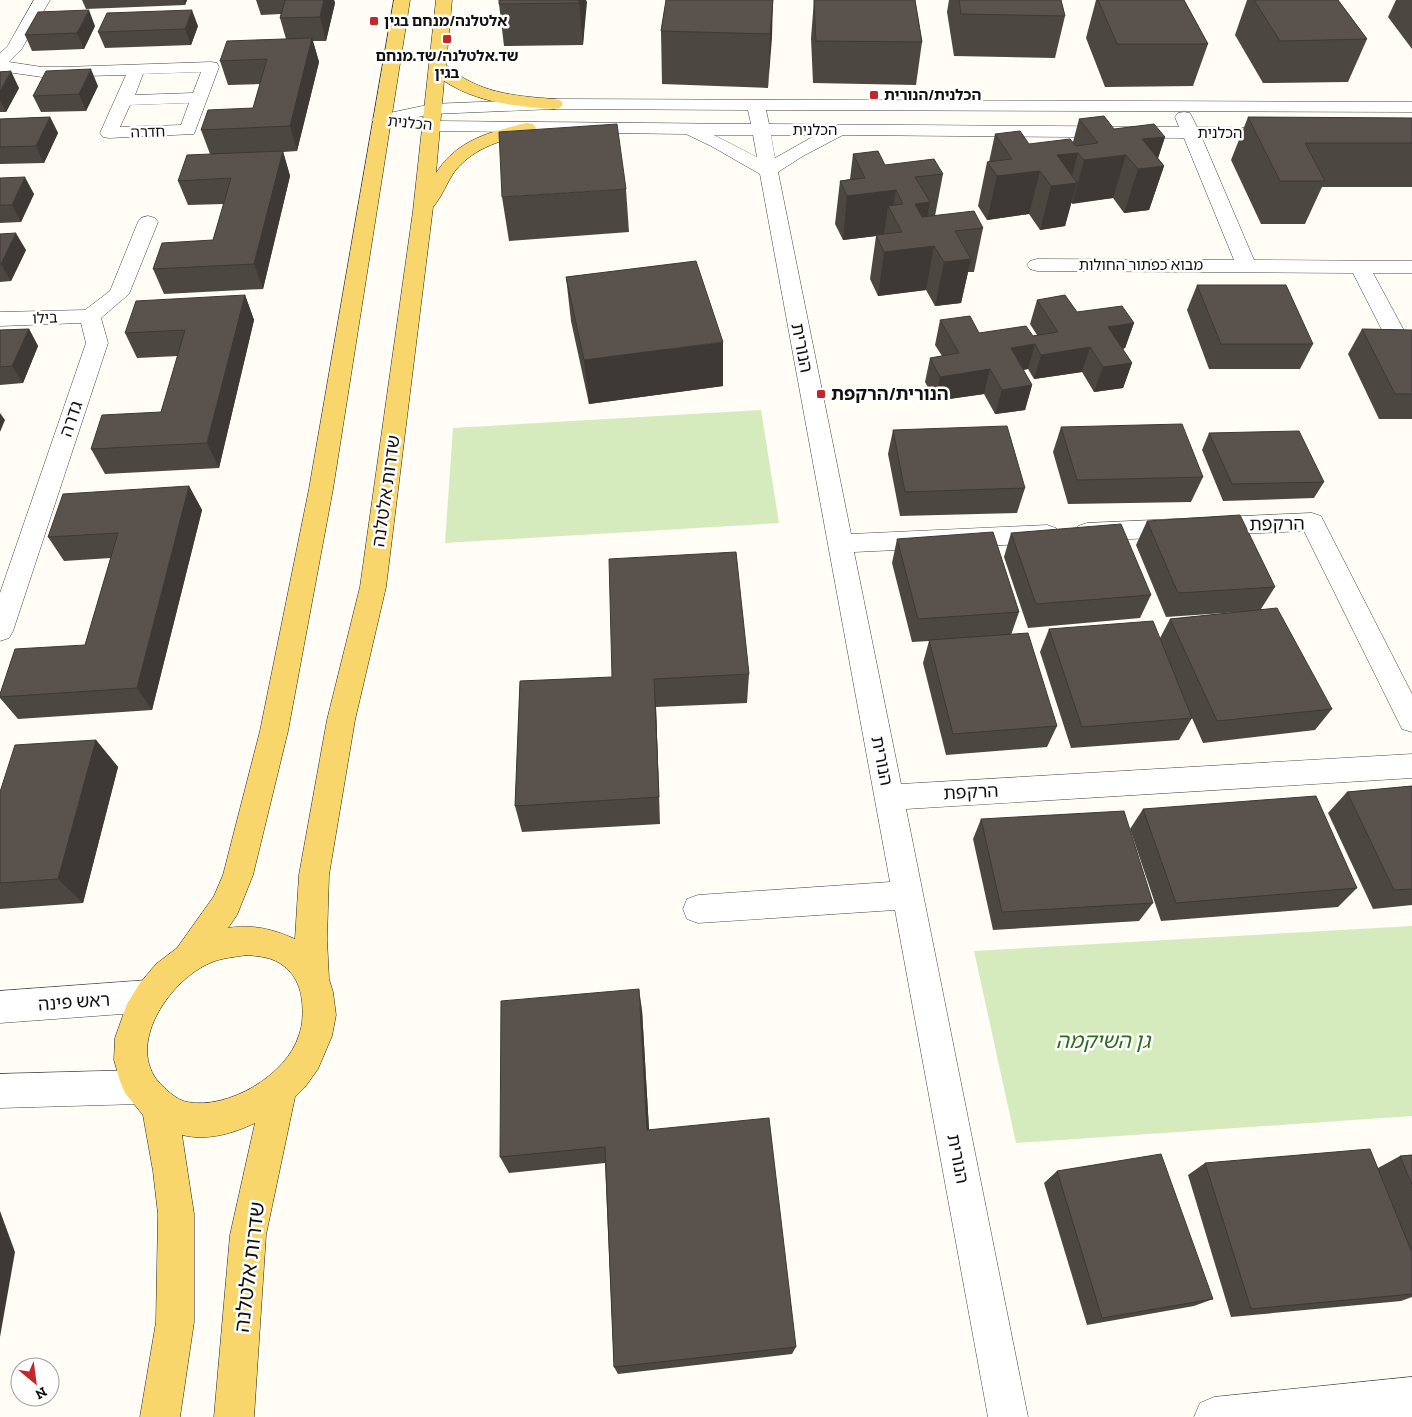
<svg xmlns="http://www.w3.org/2000/svg" width="1412" height="1417" font-family="'Zilla Slab','Noto Sans Hebrew',serif">
<rect width="100%" height="100%" fill="#fffdf5"/>
<!-- green -->
<g fill="#d5ebbd">
<polygon points="761,410 779,523 445,543 453,428"/>
<polygon points="1412,926 1412,1116 1016,1143 974,951"/>
</g>
<g fill="none" stroke-linecap="round" stroke-linejoin="round">
<defs>
<g id="minor">
<path d="M34,0H50L21,50L9,62L42,67H64L211,62L217,63L219,67L194,134L109,138L103,137L100,133L126,75L42,77L0,71V53L7,47ZM201,72L193,93L135,95L143,74ZM189,103L181,125L120,127L130,105Z"/>
<path d="M554,99L1412,102V112L766,110L769,124L1179,127L1175,117L1178,113L1184,112L1190,113L1197,127L1279,128L1285,129L1288,133L1285,137L1202,138L1254,260L1412,261V273H1373L1407,336L1403,341L1396,343L1389,341L1385,336L1353,273L1037,271L1030,269L1027,265L1030,261L1037,259L1234,260L1184,138L843,135L803,156L778,172L851,534L1047,525L1056,528L1059,534L1056,540L1047,543L854,552L901,784L1412,754V778L906,809L1028,1417H988L895,910L698,923L687,919L683,909L687,899L698,895L890,882L760,174L711,146L686,134L437,131L431,130L428,126L431,122L437,121L751,124L748,110L554,109L432,114L381,125L375,124L372,120L375,116L432,104ZM714,135H753L757,157ZM771,135H816L775,158Z"/>
<polygon points="148,216 155,218 158,222 129,294 101,318 108,343 13,631 9,638 0,641 0,593 86,343 81,323 0,326 0,312 85,310 110,291 138,222 141,218"/>
<polygon points="1312,513 1321,516 1324,522 1412,694 1412,732 1402,729 1304,531 1087,541 1078,538 1075,532 1078,526 1087,523"/>
<polygon points="149,980 160,985 165,996 160,1007 149,1012 0,1023 0,991"/>
<polygon points="139,1070 151,1075 156,1087 151,1099 139,1104 0,1108 0,1074"/>
<polygon points="1412,1377 1412,1417 1194,1417 1200,1403 1214,1397"/>
</g>
<path id="major" d="M394,0H410L333,489L288,731L253,875L237,915L228,928C252,924 273,929 295,939L299,875L327,720L360,587L413,211L436,0H452L446,65C477,93 514,96 554,99L560,100L563,104L560,108L554,109C515,106 478,103 444,81L436,173C458,139 490,132 527,123L533,124L536,128L533,132C504,140 475,146 455,171C447,182 442,197 433,207L386,587L355,720L329,875L327,939L329,979L333,992L336,1015L332,1036L318,1069L305,1087L295,1097L266,1235L254,1417H214L230,1235L255,1123C232,1134 207,1141 182,1135L194,1214V1322L180,1417H140L156,1322L158,1214L153,1171L143,1115L125,1093L120,1081L114,1060L115,1038L127,1004L140,983L156,964L177,948L214,896L223,875L260,731L309,489ZM247,955C257,956 268,957 276,961C293,970 300,984 302,1001C303,1012 303,1024 299,1035C287,1075 228,1110 187,1102C176,1100 164,1088 157,1080C127,1041 172,979 210,963C221,958 235,957 247,955Z"/>
</defs>
<!-- minor casing -->
<use href="#minor" stroke="#444" stroke-width="1"/>
<!-- major casing -->
<use href="#major" stroke="#222" stroke-width="1"/>
<!-- minor -->
<use href="#minor" fill="#fff" fill-rule="evenodd"/>
<!-- major -->
<use href="#major" fill="#f9d66b" fill-rule="evenodd"/>
</g>
<!-- wall -->
<g fill="#4d4742">
<polygon points="82,0 187,0 185,5 86,9"/>
<polygon points="256,0 334,0 335,3 326,41 313,41 319,62 297,151 283,152 290,176 263,289 164,294 153,269 213,240 224,204 188,205 178,181 210,154 201,130 253,108 260,84 228,85 220,61 286,39 280,18 281,14 261,15"/>
<polygon points="499,0 586,0 583,45 504,46 499,4"/>
<polygon points="666,0 773,0 768,88 662,84 661,31"/>
<polygon points="814,0 915,0 922,42 916,85 813,83 811,38"/>
<polygon points="949,0 1061,0 1065,16 1055,58 954,56 947,12"/>
<polygon points="1096,0 1184,0 1208,44 1193,86 1105,87 1086,38"/>
<polygon points="1247,0 1338,0 1367,39 1348,82 1263,83 1235,35"/>
<polygon points="1396,0 1412,0 1412,49 1388,17"/>
<polygon points="95,26 84,49 32,51 25,35"/>
<polygon points="198,26 191,45 105,48 98,32"/>
<polygon points="0,72 19,88 6,112 0,112"/>
<polygon points="98,86 86,111 41,112 33,96"/>
<polygon points="50,117 58,133 44,163 0,164 0,119"/>
<polygon points="1248,117 1412,118 1412,187 1322,187 1305,224 1261,224 1231,160"/>
<polygon points="1079,119 1114,129 1165,137 1158,158 1164,166 1149,210 1124,213 1113,198 1071,203 1065,226 1040,230 1029,214 987,220 978,206 987,162 989,162 995,134 1029,144 1073,142"/>
<polygon points="853,154 885,165 943,174 935,216 983,228 974,272 968,272 961,303 935,306 926,290 878,296 870,279 876,236 843,240 835,224 840,181 850,179"/>
<polygon points="0,178 34,194 21,222 0,223"/>
<polygon points="626,189 629,232 509,241 502,197"/>
<polygon points="0,234 26,250 11,281 0,282"/>
<polygon points="566,277 723,386 589,404 571,321"/>
<polygon points="1197,285 1313,344 1300,369 1209,369 1187,310"/>
<polygon points="245,295 254,320 219,468 105,474 91,449 161,412 178,356 137,358 125,333"/>
<polygon points="1037,300 1077,312 1134,323 1125,348 1123,349 1132,363 1123,388 1094,392 1082,372 1034,379 1028,369 1023,370 1032,385 1025,410 995,414 984,394 935,401 925,382 930,358 942,356 935,345 940,320 979,333 1033,336 1037,335 1030,324"/>
<polygon points="29,329 38,346 23,383 0,385 0,330"/>
<polygon points="1362,329 1412,330 1412,419 1379,419 1348,354"/>
<polygon points="1061,427 1203,477 1191,502 1068,504 1053,452"/>
<polygon points="893,430 1025,488 1017,513 900,516 888,454"/>
<polygon points="1209,433 1324,482 1314,498 1223,501 1202,450"/>
<polygon points="189,486 202,510 152,710 18,719 0,698 0,694 85,645 111,558 64,561 48,537"/>
<polygon points="1147,521 1275,587 1261,609 1332,709 1315,730 1203,743 1192,718 1179,740 1071,748 1040,652 1049,629 1160,638 1170,619 1239,612 1166,617 1136,545"/>
<polygon points="1011,533 1151,595 1140,618 1028,628 1004,557"/>
<polygon points="897,539 1019,612 1011,635 1057,726 1047,747 946,755 923,663 929,641 912,642 892,563"/>
<polygon points="749,674 747,703 656,707 660,824 522,832 515,806 520,681"/>
<polygon points="96,740 118,767 83,903 0,909 0,792"/>
<polygon points="1412,786 1412,905 1373,909 1328,813 1347,792"/>
<polygon points="1143,809 1357,888 1338,907 1161,921 1130,829"/>
<polygon points="981,819 1153,903 1139,921 993,930 973,839"/>
<polygon points="642,1010 649,1130 796,1347 792,1354 618,1374 614,1367 605,1163 509,1173 500,1157"/>
<polygon points="1412,1155 1412,1297 1401,1301 1231,1317 1188,1175 1205,1163 1378,1168 1400,1156"/>
<polygon points="1057,1171 1213,1299 1194,1306 1087,1325 1044,1183"/>
</g>
<!-- shaded-wall -->
<g fill="#3f3936">
<polygon points="183,0 187,0 185,5"/>
<polygon points="324,0 334,0 335,3 326,41 320,17"/>
<polygon points="579,0 586,0 587,2 583,45"/>
<polygon points="773,0 772,38 768,88 770,34"/>
<polygon points="89,10 95,26 84,49 77,33"/>
<polygon points="192,10 198,26 191,45 185,29"/>
<polygon points="312,38 319,62 297,151 290,126"/>
<polygon points="91,69 98,86 86,111 79,94"/>
<polygon points="11,71 19,88 6,112 0,100 0,92"/>
<polygon points="50,117 58,133 44,163 36,146"/>
<polygon points="1165,137 1155,167 1164,166 1149,210 1124,213 1138,169 1142,139"/>
<polygon points="283,151 290,176 263,289 254,264"/>
<polygon points="1078,153 1070,184 1077,183 1065,226 1040,230 1051,186 1057,155"/>
<polygon points="1126,155 1113,198 1072,204 1084,160"/>
<polygon points="1040,171 1029,214 987,220 997,176"/>
<polygon points="25,177 34,194 21,222 12,205"/>
<polygon points="896,190 892,214 888,206 884,235 843,240 847,196"/>
<polygon points="930,202 922,246 915,204"/>
<polygon points="16,233 26,250 11,281 1,264"/>
<polygon points="934,246 926,290 878,296 884,252"/>
<polygon points="971,259 961,303 935,306 944,262"/>
<polygon points="245,295 254,320 219,468 207,443"/>
<polygon points="1134,323 1125,348 1100,352 1108,327"/>
<polygon points="29,329 38,346 23,383 12,366"/>
<polygon points="723,342 723,386 589,404 584,360"/>
<polygon points="1035,344 1028,369 1004,373 1011,348"/>
<polygon points="1090,347 1082,372 1034,379 1041,355"/>
<polygon points="1132,363 1123,388 1094,392 1103,367"/>
<polygon points="990,369 984,394 935,401 940,377"/>
<polygon points="1032,385 1025,410 995,414 1002,390"/>
<polygon points="0,413 5,420 0,432"/>
<polygon points="189,486 202,510 152,710 137,688"/>
<polygon points="654,679 656,707 660,824 659,797"/>
<polygon points="96,740 118,767 83,903 58,879"/>
<polygon points="639,989 642,1010 650,1146 647,1130"/>
<polygon points="0,1211 15,1252 0,1337"/>
</g>
<!-- building -->
<g fill="#5a524d" stroke="#3f3936">
<polygon points="285,0 324,0 320,17 280,18"/>
<polygon points="499,0 579,0 579,3 499,4"/>
<polygon points="666,0 773,0 770,34 661,31"/>
<polygon points="814,0 915,0 922,42 816,41"/>
<polygon points="959,0 1061,0 1065,16 961,14"/>
<polygon points="1098,0 1184,0 1208,44 1117,44"/>
<polygon points="1254,0 1338,0 1367,39 1280,41"/>
<polygon points="89,10 77,33 25,35 38,12"/>
<polygon points="192,10 185,29 98,32 107,13"/>
<polygon points="312,38 290,126 201,130 208,110 253,108 267,59 220,61 227,41"/>
<polygon points="91,69 79,94 33,96 46,71"/>
<polygon points="11,71 0,92 0,72"/>
<polygon points="1104,116 1114,129 1154,124 1165,137 1142,139 1164,166 1138,169 1126,155 1084,160 1078,153 1057,155 1077,183 1051,186 1040,171 997,176 987,162 1012,159 995,134 1020,131 1029,144 1070,139 1076,146 1098,143 1079,119"/>
<polygon points="50,117 36,146 0,147 0,119"/>
<polygon points="1248,117 1412,118 1412,143 1305,143 1325,181 1280,181"/>
<polygon points="617,124 626,189 502,197 499,132"/>
<polygon points="283,151 254,264 153,269 162,243 213,240 231,178 178,181 187,155"/>
<polygon points="878,151 885,165 934,159 943,174 915,177 930,202 915,204 922,217 974,211 983,228 955,231 971,259 944,262 934,246 884,252 876,235 902,232 888,206 903,204 896,190 847,196 840,181 865,178 853,154"/>
<polygon points="25,177 12,205 0,205 0,178"/>
<polygon points="16,233 1,264 0,264 0,234"/>
<polygon points="696,261 723,342 584,360 566,277"/>
<polygon points="1197,285 1286,285 1313,344 1221,344"/>
<polygon points="245,295 207,443 91,449 102,415 161,412 185,330 125,333 136,301"/>
<polygon points="1065,295 1077,312 1122,306 1134,323 1108,327 1132,363 1103,367 1090,347 1041,355 1035,344 1011,348 1032,385 1002,390 990,369 940,377 930,358 959,353 940,320 970,316 979,333 1026,326 1033,336 1058,332 1037,300"/>
<polygon points="29,329 12,366 0,367 0,330"/>
<polygon points="1362,329 1412,330 1412,394 1395,394"/>
<polygon points="1182,424 1203,477 1077,480 1061,427"/>
<polygon points="1007,426 1025,488 905,492 893,430"/>
<polygon points="1299,431 1324,482 1232,484 1209,433"/>
<polygon points="189,486 137,688 0,697 0,694 15,649 85,645 118,533 48,537 63,494"/>
<polygon points="1240,515 1275,587 1178,593 1147,521"/>
<polygon points="1121,524 1151,595 1036,604 1011,533"/>
<polygon points="993,532 1019,612 918,619 897,539"/>
<polygon points="736,552 749,674 654,679 659,797 515,806 520,681 612,677 609,559"/>
<polygon points="1277,608 1332,709 1217,721 1170,619"/>
<polygon points="1153,621 1192,718 1082,727 1049,629"/>
<polygon points="1028,633 1057,726 953,734 929,640"/>
<polygon points="96,740 58,879 0,883 0,792 15,745"/>
<polygon points="1412,786 1412,889 1394,890 1347,792"/>
<polygon points="1316,796 1357,888 1176,903 1143,809"/>
<polygon points="1124,811 1153,903 1002,912 981,819"/>
<polygon points="639,989 647,1130 769,1118 796,1347 614,1367 605,1147 500,1157 501,1001"/>
<polygon points="1370,1149 1412,1253 1412,1294 1251,1309 1205,1163"/>
<polygon points="1161,1154 1213,1299 1102,1318 1057,1171"/>
<polygon points="1412,1155 1412,1185 1400,1156"/>
</g>
<!-- markers -->
<g fill="#c4262e" stroke="#fff" stroke-width="2">
<rect x="369" y="16" width="10" height="10" rx="2.5"/>
<rect x="442" y="34" width="10" height="10" rx="2.5"/>
<rect x="869" y="90" width="10" height="10" rx="2.5"/>
<rect x="816" y="389" width="10" height="10" rx="2.5"/>
</g>
<g text-anchor="middle" dominant-baseline="central" stroke-width="5" stroke-linejoin="round" paint-order="stroke">
<!-- far-poi labels -->
<g font-size="15" font-weight="bold" fill="#111" stroke="#fff" text-anchor="start">
<text x="384" y="21">אלטלנה/מנחם בגין</text>
<text x="447" y="56" text-anchor="middle">שד.אלטלנה/שד.מנחם<tspan x="447" dy="17">בגין</tspan></text>
<text x="884" y="95">הכלנית/הנורית</text>
</g>
<!-- far-street labels -->
<g font-size="15" fill="#111" stroke="#fff">
<text transform="translate(410 123) rotate(6)">הכלנית</text>
<text x="815" y="130">הכלנית</text>
<text transform="translate(148 132) rotate(-2)">חדרה</text>
<text x="1220" y="133">הכלנית</text>
<text x="1141" y="265">מבוא כפתור החולות</text>
<text transform="translate(45 318) rotate(-2)">בילו</text>
</g>
<!-- street labels -->
<g font-size="18" fill="#111" stroke="#fff">
<text transform="translate(802 348) rotate(79)">הנורית</text>
<text transform="translate(71 419) rotate(-71)">גדרה</text>
<text transform="translate(386 491) rotate(-82)">שדרות אלטלנה</text>
<text transform="translate(1277 524) rotate(-1)">הרקפת</text>
<text transform="translate(882 761) rotate(79)">הנורית</text>
<text transform="translate(971 792) rotate(-3)">הרקפת</text>
<text transform="translate(74 1002) rotate(-4)">ראש פינה</text>
<text transform="translate(958 1159) rotate(79)">הנורית</text>
</g>
<!-- poi labels -->
<g font-size="18" font-weight="bold" fill="#111" stroke="#fff" text-anchor="start">
<text x="831" y="394">הנורית/הרקפת</text>
</g>
<!-- near-park labels -->
<g font-size="21" font-style="italic" fill="#2f6b1f" stroke="#fff">
<text x="1103" y="1040">גן השיקמה</text>
</g>
<!-- near-street labels -->
<g font-size="21" fill="#111" stroke="#fff">
<text transform="translate(249 1267) rotate(-83)">שדרות אלטלנה</text>
</g>
</g>
<!-- north arrow -->
<g transform="translate(35 1382) rotate(151)"><circle r="24" fill="#ffffff" stroke="#a0a0a0"/>
<path d="M0-4L9 19L0 12L-9 19Z" fill="#c4262e"/>
<text y="-8" font-size="14" font-weight="bold" text-anchor="middle" fill="#111111">N</text>
</g>
</svg>
